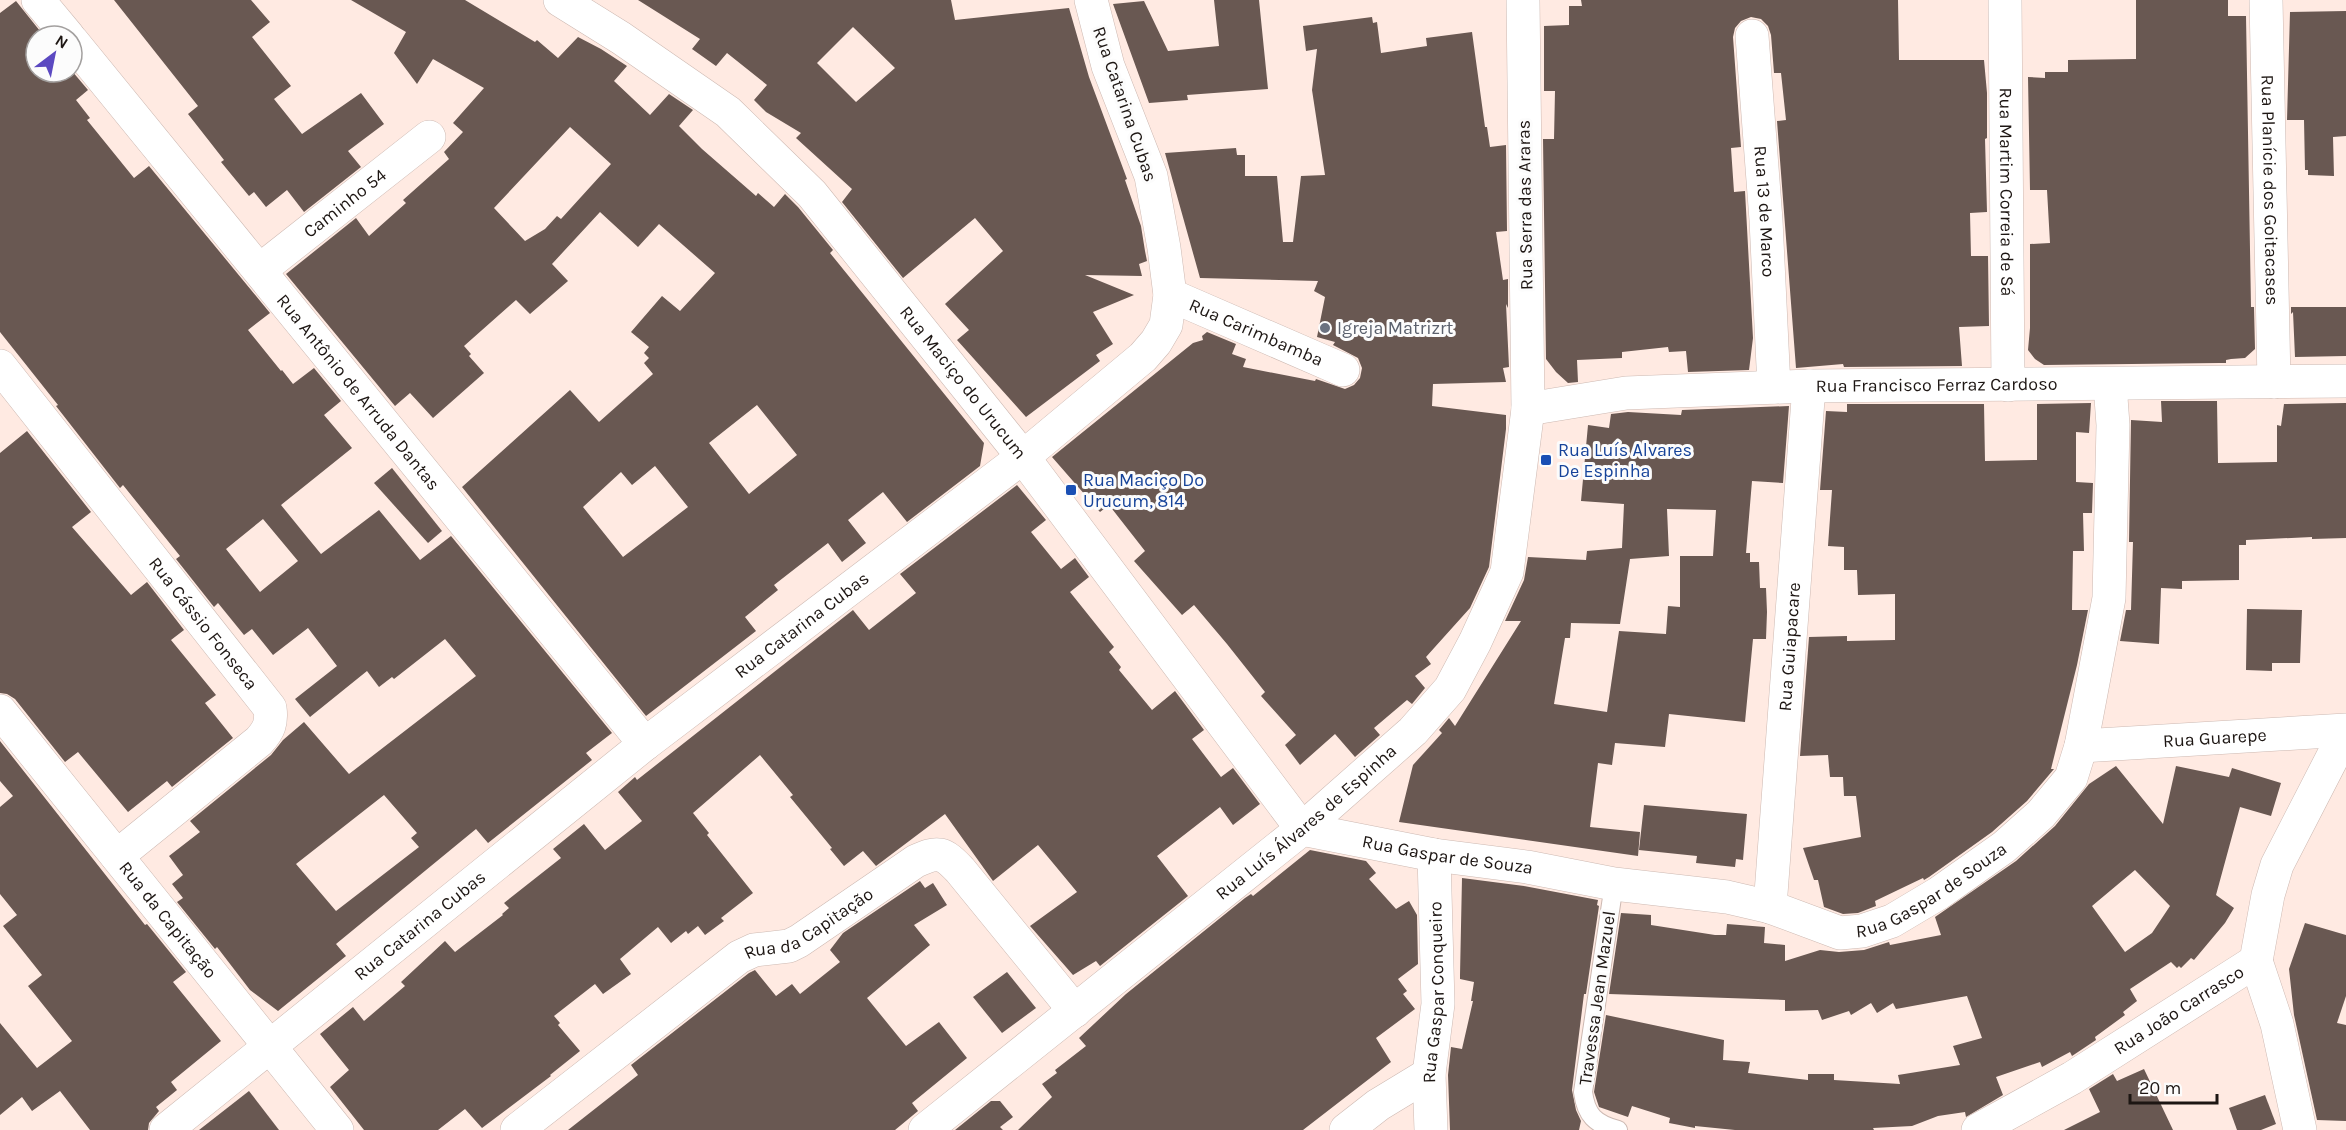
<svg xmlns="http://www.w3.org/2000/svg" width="2346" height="1130" font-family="Karla,sans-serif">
<rect width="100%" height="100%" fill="#ffeae2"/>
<!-- building -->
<g fill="#695852" fill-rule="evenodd">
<polygon points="114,0 251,0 270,22 252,37 291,86 274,99 302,134 361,93 384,124 348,151 361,167 304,212 287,190 266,207 254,192 249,196 221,162 224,160 188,114 198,106"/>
<path d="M351,0H465L535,42L537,40L558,58L578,37L601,49L627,66L614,81L650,115L669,94L693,110L679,126L702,149L756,196L758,193L774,207L785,194L798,207L833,250L830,253L984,443L980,466L907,522L883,492L848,520L866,543L842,562L828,543L774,585L778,590L745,617L756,631L646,716L462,487L570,390L599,422L653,374L644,363L649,358L644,353L649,347L631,332L662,296L680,311L715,273L659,224L638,247L600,212L552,264L568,281L530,314L516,300L464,346L471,354L469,356L484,373L433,418L410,393L395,406L286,274L356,218L369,236L406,203L403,200L449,159L444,152L463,132L453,123L484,88L433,59L417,84L394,53L406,32ZM570,127L611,164L561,219L557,216L545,229L525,241L494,208ZM757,405L797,455L749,494L709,443ZM655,466L688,507L623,557L583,507L621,472L632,485Z"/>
<path d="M638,0H951L955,20L1069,8L1089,77L1127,179L1125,180L1141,226L1145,251L1147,261L1139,264L1142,276L1085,275L1134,295L1093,312L1113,344L1096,355L1100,361L1026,417L957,340L969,330L945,304L1003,251L975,218L903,278L842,202L852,189L796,138L801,133L766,112L754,100L767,85L727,53L716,66L692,49L700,39ZM853,27L895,68L856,102L817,63Z"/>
<polygon points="1214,0 1259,0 1268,89 1187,95 1188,100 1149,103 1113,4 1144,1 1168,51 1219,46"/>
<polygon points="1581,0 1898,0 1899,60 1984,60 1987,93 1987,138 1985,139 1987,212 1970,213 1971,256 1988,256 1989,326 1959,327 1962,366 1844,367 1843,364 1796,368 1777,121 1786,120 1781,73 1774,73 1771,35 1768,26 1761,19 1751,17 1741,21 1735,28 1733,37 1741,147 1731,148 1734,192 1745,191 1753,338 1749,370 1688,372 1686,351 1669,352 1668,347 1622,352 1622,358 1577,360 1578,382 1568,383 1556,372 1546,359 1543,139 1554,139 1555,91 1544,91 1544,26 1569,25 1569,6 1582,6"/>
<polygon points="2136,0 2228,0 2228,16 2246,16 2251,307 2254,307 2255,349 2245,358 2231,359 2226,360 2226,363 2219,363 2044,365 2035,359 2028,350 2030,328 2030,244 2050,243 2047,190 2030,190 2028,77 2045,78 2045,72 2068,72 2068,60 2136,59"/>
<path d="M16,1L44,36H36V72L72,71L88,90L76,100L90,118L87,120L134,178L149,166L270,313L248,330L281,371L282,370L293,384L314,368L341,401L324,415L352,448L281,505L307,537L321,554L379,510L420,560L451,536L612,733L586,753L592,760L488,843L476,829L336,944L346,956L278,1011L250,990L217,947L215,949L177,902L183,898L172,884L183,875L169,856L200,832L190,821L271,755L283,740L304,722L349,774L476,676L445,639L394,679L392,677L379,687L367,671L310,717L295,699L337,666L308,628L273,655L252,629L244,635L218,603L214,607L176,559L180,556L123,485L120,488L56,406L58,405L0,332V13ZM263,519L298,561L260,592L226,549ZM384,795L417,833L411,838L419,847L336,911L296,864Z"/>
<polygon points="2346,11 2346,136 2333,137 2334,176 2308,175 2308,170 2305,170 2304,120 2287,120 2290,12"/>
<polygon points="1372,17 1373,23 1377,22 1381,53 1427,46 1426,38 1472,32 1485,127 1487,127 1490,147 1506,145 1507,231 1496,232 1503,280 1508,279 1508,308 1506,304 1509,367 1503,368 1506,382 1433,384 1432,406 1506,415 1506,429 1489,567 1470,608 1426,657 1431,664 1415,676 1425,688 1412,704 1407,700 1374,728 1380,735 1355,757 1335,734 1300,765 1285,745 1296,735 1261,696 1265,692 1227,644 1194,605 1182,615 1134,561 1145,551 1109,505 1100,512 1052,457 1193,343 1203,340 1202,336 1207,332 1236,344 1232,354 1246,359 1243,367 1315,381 1316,379 1345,389 1354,385 1360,378 1362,368 1358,358 1333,345 1335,342 1317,337 1325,297 1314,291 1318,281 1200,278 1165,153 1236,148 1237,155 1245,155 1245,176 1277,176 1283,242 1293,242 1301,176 1325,175 1312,90 1317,49 1306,51 1303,26"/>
<polygon points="2291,307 2346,307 2346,356 2295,357 2293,312 2291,314"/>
<polygon points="2161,401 2217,401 2218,463 2277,462 2277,425 2281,426 2284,404 2346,403 2346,538 2312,539 2312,537 2246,540 2246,545 2239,545 2239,580 2182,581 2182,589 2161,588 2159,644 2120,641 2126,610 2131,610 2133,542 2129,542 2131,420 2162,422"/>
<polygon points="2091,403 2089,433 2076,432 2076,482 2093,483 2092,513 2083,513 2084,551 2073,551 2072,610 2088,610 2077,665 2051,769 2054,769 2027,801 1992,832 1929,877 1924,880 1923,878 1875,901 1876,906 1858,913 1843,914 1824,907 1818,880 1814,880 1803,848 1861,837 1856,796 1844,796 1843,777 1830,777 1828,755 1800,756 1809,637 1847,636 1847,641 1895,640 1895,594 1858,595 1857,570 1844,570 1844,547 1828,546 1832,490 1820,490 1826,411 1847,412 1847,404 1984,404 1985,461 2037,460 2037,404"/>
<path d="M1789,406L1783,483L1752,481L1746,553H1750V562H1759L1760,588H1766L1767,612L1766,639H1753L1745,722L1669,714L1665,747L1615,743L1612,765L1598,763L1590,827L1640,832L1638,856L1399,822L1413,765L1442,733L1439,730L1449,718L1455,726L1521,621H1505L1524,580L1528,557L1586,560L1587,551L1622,548L1624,504L1581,501L1588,425L1609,428L1611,414L1628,412L1681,415L1682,410ZM1667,509L1716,510L1713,556H1680V607L1668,606L1666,634L1619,631L1607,712L1554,704L1565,638H1570L1571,623L1620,624L1630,559L1669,556Z"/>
<polygon points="27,431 91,512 72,527 131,595 147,582 184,630 171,640 216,695 205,703 233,738 172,787 167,781 128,812 78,752 65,762 15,699 7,694 0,693 0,453"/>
<polygon points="392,468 442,531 428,543 374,483"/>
<polygon points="1017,485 1046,520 1031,532 1061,569 1075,558 1089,577 1070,592 1114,647 1109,652 1121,667 1119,670 1152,710 1175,691 1204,730 1192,739 1221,777 1233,768 1260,804 1233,825 1220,807 1157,856 1188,896 1100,966 1096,961 1073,975 1030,926 1077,892 1038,845 993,881 945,814 876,866 863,851 844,866 830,849 832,848 790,797 793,795 760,755 693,813 709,833 707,835 753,893 721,918 724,921 705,935 698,926 688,934 686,931 671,943 658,927 620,959 631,974 603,994 595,984 554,1016 560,1023 558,1025 580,1051 550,1075 551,1076 482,1128 465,1109 438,1130 364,1130 330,1087 349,1070 320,1034 353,1007 364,1021 405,986 401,982 445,941 455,952 503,915 502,914 509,908 504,903 561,858 553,849 584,824 605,850 642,821 618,792 635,777 637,780 853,610 869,630 916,593 900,574"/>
<polygon points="2247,609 2302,610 2300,663 2272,663 2272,671 2246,670"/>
<polygon points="0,741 145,925 147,924 186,972 173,982 221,1041 171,1082 177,1090 156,1107 159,1111 149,1123 148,1130 90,1130 60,1091 32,1111 22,1097 0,1115 0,1023 37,1068 72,1041 28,986 42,975 3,926 17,915 0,894 0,807 13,796 0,781"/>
<path d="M2116,766L2163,824L2176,766L2229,777L2232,768L2281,783L2271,816L2240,807L2216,895L2234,908L2225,923L2194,960L2191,958L2181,968L2179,966L2177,968L2171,962L2130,989L2137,1001L2123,1012L2125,1015L2095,1037L2096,1040L2072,1056L2070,1052L2042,1067L2040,1062L1996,1077L2003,1095L1966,1117L1965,1112L1938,1116L1912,1126L1873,1128L1874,1130H1735L1695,1126V1128L1669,1123L1670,1118L1632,1106L1628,1117L1599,1107L1594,1092L1606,1015L1724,1040L1723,1060L1750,1062L1748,1073L1808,1080V1074H1834V1080L1900,1084L1898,1075L1960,1065L1953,1046L1982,1038L1967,996L1896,1009L1893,1003L1877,1013L1871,1003L1851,1015L1849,1011L1822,1020L1818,1010L1785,1011V1000L1609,994L1621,913L1651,915V925L1715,935H1726L1727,924L1765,927L1764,943L1785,945V961L1820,950L1839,952L1864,950L1889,942L1890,945L1941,935L1935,917L2016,861L2055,826L2089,784ZM2135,870L2170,906L2152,933L2125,952L2092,906Z"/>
<polygon points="1644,805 1747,814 1743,860 1736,859 1735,867 1696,863 1697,856 1639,850"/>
<polygon points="1310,850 1366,861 1376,873 1369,879 1396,909 1409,901 1417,915 1418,964 1398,979 1407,991 1403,994 1415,1009 1376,1038 1391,1062 1303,1130 1018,1130 1052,1097 1042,1084 1057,1073 1055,1070 1086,1046 1079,1038 1126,994 1245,898 1251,894 1253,896"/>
<polygon points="1462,878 1524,886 1598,900 1597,905 1599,906 1586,994 1584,994 1572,1090 1576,1110 1581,1121 1579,1130 1450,1130 1448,1075 1451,1047 1462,1049 1473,1001 1471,1001 1474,982 1460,979 1460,975"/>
<polygon points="920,881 925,888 933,883 947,905 914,925 930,945 867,998 906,1046 939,1022 967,1058 912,1103 918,1111 895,1130 568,1130 638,1075 631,1065 749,973 755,970 776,996 792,984 800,994 840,962 830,950 843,933"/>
<polygon points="2305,923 2346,935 2346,996 2337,1023 2346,1025 2346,1121 2317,1120 2294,1015 2289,969"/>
<polygon points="1007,972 1036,1008 1002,1033 973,997"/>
<polygon points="2144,1069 2173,1130 2064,1130 2100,1112 2089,1089 2113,1074 2117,1081"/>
<polygon points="249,1091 279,1130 199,1130"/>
<polygon points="2265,1095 2276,1124 2261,1130 2237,1130 2229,1108"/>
<polygon points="991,1101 1000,1101 1013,1117 1000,1127 1003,1130 955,1130"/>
</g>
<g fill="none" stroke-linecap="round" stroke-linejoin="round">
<defs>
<path id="service" d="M1614,884L1583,1092C1586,1115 1595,1124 1618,1130"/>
<g id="minor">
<polyline points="38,0 68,36"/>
<path id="s1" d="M560,0L621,38L728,112L812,194L1023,457L1302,829"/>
<path id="s2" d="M2005,0L2008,385"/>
<path id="s3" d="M2266,0L2274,382"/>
<path id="s4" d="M1752,36L1766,220L1774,387"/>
<path id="s5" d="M72,41L645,744"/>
<path id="s6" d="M260,270L429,137"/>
<path id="s7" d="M1170,295L1343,370"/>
<path id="s8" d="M0,366L270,708C272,723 269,730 259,741L117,856"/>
<path id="s9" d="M1528,409L1626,393L1809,386L2346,381"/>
<path id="s10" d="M0,711L337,1130"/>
<path id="s11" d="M2081,746L2346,730"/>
<path id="s12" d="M1302,829L1434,855L1527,867L1614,884L1727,897L1770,907L1840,933L1862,931L1892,921L1939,893L2004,847L2041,814L2071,778L2081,746L2109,598L2113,425L2110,384"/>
<path id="s13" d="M1770,907L1809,386"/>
<polyline points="2256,961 2277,1024 2300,1130"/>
<path id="s14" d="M166,1130L645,744L1023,457L1143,357L1156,342L1166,325L1170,295L1164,248L1151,176L1108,66L1091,0"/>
<path id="s15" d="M517,1130L739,957L754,950L789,946L799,941L916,861C938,851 943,852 960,870L1075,1011"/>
<path id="s16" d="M925,1130L1302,829L1413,731L1450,689L1475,642L1507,572L1528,409L1523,0"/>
<polyline points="1346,1130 1378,1105 1429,1074"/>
<path id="s17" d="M1431,1130L1429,1074L1438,1004L1434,855"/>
<path id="s18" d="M1978,1130L2072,1078L2256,961L2268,895L2277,865L2346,731"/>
</g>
</defs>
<!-- service casing -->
<use href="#service" stroke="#cdb9b2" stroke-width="20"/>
<!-- minor casing -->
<use href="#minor" stroke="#cdb9b2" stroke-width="34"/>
<!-- service -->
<use href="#service" stroke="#fff" stroke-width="18"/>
<!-- minor -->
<use href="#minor" stroke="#fff" stroke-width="33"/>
</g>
<!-- markers -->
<circle fill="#6b7280" stroke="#fcfcfc" stroke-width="2" cx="1325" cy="328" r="6"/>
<g fill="#1a4fb4" stroke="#fcfcfc" stroke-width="2">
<rect x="1540" y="454" width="12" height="12" rx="3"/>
<rect x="1065" y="484" width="12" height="12" rx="3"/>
</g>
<g text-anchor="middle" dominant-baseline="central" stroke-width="6" stroke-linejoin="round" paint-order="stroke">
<!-- street labels -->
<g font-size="18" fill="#1d1613" stroke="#fcfcfc">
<text transform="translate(1125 104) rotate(71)">Rua Catarina Cubas</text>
<text stroke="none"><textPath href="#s3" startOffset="190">Rua Planície dos Goitacases</textPath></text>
<text stroke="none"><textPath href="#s2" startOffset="192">Rua Martim Correia de Sá</textPath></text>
<text stroke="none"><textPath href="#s6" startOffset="108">Caminho 54</textPath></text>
<text transform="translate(1525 205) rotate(-91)">Rua Serra das Araras</text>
<text stroke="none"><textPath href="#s4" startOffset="176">Rua 13 de Marco</textPath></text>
<text stroke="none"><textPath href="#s7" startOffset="94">Rua Carimbamba</textPath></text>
<text stroke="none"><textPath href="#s1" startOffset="561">Rua Maciço do Urucum</textPath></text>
<text stroke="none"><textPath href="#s9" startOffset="410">Rua Francisco Ferraz Cardoso</textPath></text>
<text stroke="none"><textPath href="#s5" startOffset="453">Rua Antônio de Arruda Dantas</textPath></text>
<text stroke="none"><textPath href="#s8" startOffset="328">Rua Cássio Fonseca</textPath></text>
<text stroke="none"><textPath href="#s14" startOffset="812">Rua Catarina Cubas</textPath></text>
<text stroke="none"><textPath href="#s13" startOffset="261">Rua Guiapacare</textPath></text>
<text stroke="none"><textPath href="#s11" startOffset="134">Rua Guarepe</textPath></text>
<text stroke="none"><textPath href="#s16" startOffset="490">Rua Luís Álvares de Espinha</textPath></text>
<text stroke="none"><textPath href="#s12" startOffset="148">Rua Gaspar de Souza</textPath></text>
<text stroke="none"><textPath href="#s12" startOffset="652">Rua Gaspar de Souza</textPath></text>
<text stroke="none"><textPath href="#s10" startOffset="268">Rua da Capitação</textPath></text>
<text stroke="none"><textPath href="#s15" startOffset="360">Rua da Capitação</textPath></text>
<text stroke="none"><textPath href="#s14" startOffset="326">Rua Catarina Cubas</textPath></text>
<text stroke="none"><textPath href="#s17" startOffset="138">Rua Gaspar Conqueiro</textPath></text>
<text transform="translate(1597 998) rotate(-82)">Travessa Jean Mazuel</text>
<text stroke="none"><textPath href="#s18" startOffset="234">Rua João Carrasco</textPath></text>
</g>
<!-- worship labels -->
<g font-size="18" fill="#5b616d" stroke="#fcfcfc" text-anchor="start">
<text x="1337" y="328">Igreja Matrizrt</text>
</g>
<!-- transit labels -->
<g font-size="18" fill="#164399" stroke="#fcfcfc" text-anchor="start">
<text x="1558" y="450">Rua Luís Alvares<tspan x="1558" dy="21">De Espinha</tspan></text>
<text x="1083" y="480">Rua Maciço Do<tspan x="1083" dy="21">Urucum, 814</tspan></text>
</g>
</g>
<!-- north arrow -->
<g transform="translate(54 54) rotate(32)"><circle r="28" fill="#fcfcfc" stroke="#a3a09f" stroke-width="1.5"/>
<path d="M0-4.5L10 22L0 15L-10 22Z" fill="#5b49c1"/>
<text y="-9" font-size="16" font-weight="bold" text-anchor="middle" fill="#1d1613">N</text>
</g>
<!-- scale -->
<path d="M2130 1094v9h87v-9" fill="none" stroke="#1d1613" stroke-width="3"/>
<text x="2139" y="1094" font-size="18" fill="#1d1613" stroke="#fcfcfc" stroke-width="4.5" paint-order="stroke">20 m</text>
</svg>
